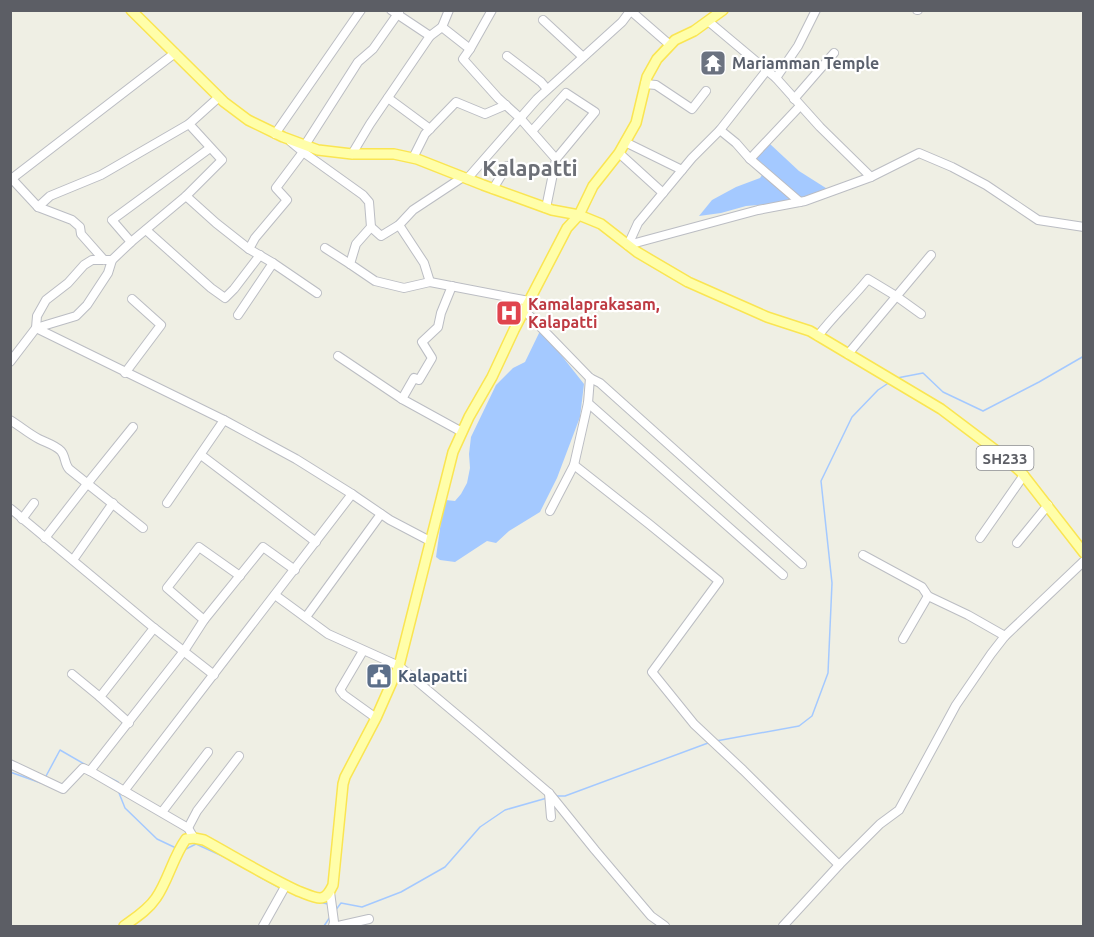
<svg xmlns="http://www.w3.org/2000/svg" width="1094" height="937" font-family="Ubuntu,sans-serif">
<rect width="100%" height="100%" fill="#efefe4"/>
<!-- water -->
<g fill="#a4c9ff">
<polygon points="770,144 799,171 829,190 783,203 746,206 721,213 699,216 712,200 736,187 760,178 767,168 756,158"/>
<polygon points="540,331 558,351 584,384 580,417 557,478 540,512 509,531 496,543 487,541 455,562 440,560 436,557 442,514 446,500 455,501 461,494 467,483 470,468 469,454 471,437 496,385 513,368 525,362"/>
</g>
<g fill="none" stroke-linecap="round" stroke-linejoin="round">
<!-- stream -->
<g stroke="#a4c9ff" stroke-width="1.5">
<polyline points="897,378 923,373 943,392 983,411 1039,382 1084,356"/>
<polyline points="716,741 799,726 812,716 828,673 832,583 821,481 852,417 878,390 890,382"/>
<polyline points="10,772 41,783"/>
<polyline points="98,772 118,782 118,785"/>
<polyline points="45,778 60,750 86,765"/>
<polyline points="119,793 125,808 157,839 176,848"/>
<polyline points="555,796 565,796 708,743"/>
<polyline points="184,850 196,844 231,860"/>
<polyline points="258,876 280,888"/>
<polyline points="287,891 314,901"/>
<polyline points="318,902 328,904"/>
<polyline points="335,911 341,903 362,907 401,892 445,867 480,827 505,810 547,798"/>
<polyline points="324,926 330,917"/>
</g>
<defs>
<g id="minor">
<polyline points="391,10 430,36 442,27 470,49 463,59 498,98 520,118 556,159 546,208"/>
<polyline points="917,10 918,10"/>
<polyline points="631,11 670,45"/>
<polyline points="543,20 583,57"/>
<polyline points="708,21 776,78 820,127 871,177"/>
<polyline points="442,27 449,10"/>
<polyline points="470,49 492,10"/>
<polyline points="507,56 541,82 547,89"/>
<polyline points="776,78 798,46 816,10"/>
<polyline points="645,84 656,85 692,109 706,91"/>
<polyline points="388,98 430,129"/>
<polyline points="794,99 834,53"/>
<polyline points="720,130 736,143 750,159 800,202"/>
<polyline points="532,131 566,93 595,112 556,159"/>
<polyline points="275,134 361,10"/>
<polyline points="291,142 303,152 363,195 369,202 371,227 356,244 350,264 375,281 404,288 430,282 529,301"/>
<polyline points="625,142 682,170"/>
<polyline points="305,145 358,62 373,49 399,12"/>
<polyline points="619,153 663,193"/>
<polyline points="352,154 370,124 430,36"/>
<polyline points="413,158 425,134 456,102 485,114 506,105"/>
<polyline points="750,159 800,106"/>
<polyline points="12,179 38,207 72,220 80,227 81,234 104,260"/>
<polyline points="467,179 537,99 622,22 631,10"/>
<polyline points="10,180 175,53"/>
<polyline points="493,189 507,166"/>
<polyline points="186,196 216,223 249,249 273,263 317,293"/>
<polyline points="38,207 50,196 101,175 189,124"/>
<polyline points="399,225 424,263 430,282"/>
<polyline points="371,227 381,236 399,225 413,210 463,177"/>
<polyline points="146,230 211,288 225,298 234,289 260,255"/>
<polyline points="131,242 112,220 210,148"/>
<polyline points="628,245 758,210 805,201 871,177 919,153 952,167 986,185 1038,220 1084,227"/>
<polyline points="628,245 638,223 692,158 720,130 767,70"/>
<polyline points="325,248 350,264"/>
<polyline points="249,249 255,238 287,200 276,188 303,152"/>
<polyline points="112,260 92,260 84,265 68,283 46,300 37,316 36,328 224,420"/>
<polyline points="452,286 441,313 438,327 422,342 432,358 419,380 414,378 402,399 462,432"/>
<polyline points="524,310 590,378 600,383 802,564"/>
<polyline points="238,315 273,263"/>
<path d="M818,336C833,316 852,299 868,279L896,296L921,314"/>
<polyline points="848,354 931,255"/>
<polyline points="338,356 402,399"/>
<polyline points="10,362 36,328 76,316 87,305 108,273 112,260 131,242 186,196 222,160 189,124 219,97"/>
<polyline points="125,373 161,325 132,299"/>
<polyline points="588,403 783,575"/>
<path d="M10,420C20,426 29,434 39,439C47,443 55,445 61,451C66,457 64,463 69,469L143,528"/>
<polyline points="201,455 316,542"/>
<polyline points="574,465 649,524 719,581 652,672 694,724 743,770 839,865"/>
<polyline points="167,503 224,420 296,459 352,494"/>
<polyline points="11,509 154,628 214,675"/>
<polyline points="550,511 574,465 588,403 590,378"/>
<polyline points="22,519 34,503"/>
<polyline points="45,538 87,484 133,427"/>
<polyline points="980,538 1024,475"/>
<polyline points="1017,543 1048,505"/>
<polyline points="863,555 922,587 928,596 968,615 1005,636"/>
<polyline points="73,560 113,503"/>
<polyline points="275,595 328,634 399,666 480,734 549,793 595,850 651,916 665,926"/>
<polyline points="306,617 381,514"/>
<polyline points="204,620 167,588 199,547 240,576"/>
<polyline points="903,639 928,596"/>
<polyline points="363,651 340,690 344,695 376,718"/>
<polyline points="72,674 100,697"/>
<polyline points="129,723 100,697 154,628"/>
<polyline points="10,764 63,789 83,768 90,771 188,828 194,838"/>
<polyline points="90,771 184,651 204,620 263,547 295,570"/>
<polyline points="124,791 352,494 390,520 430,541"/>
<polyline points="549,793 551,817"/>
<polyline points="162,812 208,752"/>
<polyline points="188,828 197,811 239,756"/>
<polyline points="330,892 334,922 333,926"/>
<polyline points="263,926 286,885"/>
<polyline points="338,926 369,919"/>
<polyline points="783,926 839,865 880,824 899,810 956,705 991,654 1005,636 1084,561"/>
</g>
<g id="major">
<polyline points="131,10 224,102 248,120 283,137 318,150 352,154 394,154 417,159 483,185 552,210 579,215 601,224 637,252 688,282 767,317 810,331 941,409 1002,455 1021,472 1084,553"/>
<path d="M124,926C135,918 148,910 156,898C168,881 173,857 186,839L194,838L204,840C235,857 266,876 298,891C304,893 314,898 320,898C327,898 330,891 333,885L343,784L345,777L376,718L399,666L453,452L469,417L492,377L514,330L567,228L579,215L593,186L619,153L636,123L647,77L657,59L675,40L694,31L723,10"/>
</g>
</defs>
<!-- minor casing -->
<use href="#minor" stroke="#bbbdc3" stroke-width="10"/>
<!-- major casing -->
<use href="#major" stroke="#fae552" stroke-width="12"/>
<!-- minor -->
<use href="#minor" stroke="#fff" stroke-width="8"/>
<!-- major -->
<use href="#major" stroke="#fffea9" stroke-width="9"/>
</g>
<!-- icons -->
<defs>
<symbol id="temple-square" viewBox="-11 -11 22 22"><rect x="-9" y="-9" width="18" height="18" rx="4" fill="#6b7280" stroke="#fff"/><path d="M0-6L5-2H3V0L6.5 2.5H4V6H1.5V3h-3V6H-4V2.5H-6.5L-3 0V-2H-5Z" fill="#fff"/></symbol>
<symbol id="hospital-square" viewBox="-11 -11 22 22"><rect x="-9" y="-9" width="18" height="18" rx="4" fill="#e0444e" stroke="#fff"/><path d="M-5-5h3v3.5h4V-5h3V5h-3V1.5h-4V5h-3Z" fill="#fff"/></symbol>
<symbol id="civic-square" viewBox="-11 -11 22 22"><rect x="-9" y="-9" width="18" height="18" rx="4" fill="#5c6f8a" stroke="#fff"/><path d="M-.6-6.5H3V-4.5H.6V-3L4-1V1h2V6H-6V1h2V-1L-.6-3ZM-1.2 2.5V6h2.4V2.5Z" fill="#fff"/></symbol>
</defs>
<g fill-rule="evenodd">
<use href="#temple-square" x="698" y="48" width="30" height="30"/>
<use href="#hospital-square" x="494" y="298" width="30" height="30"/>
<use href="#civic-square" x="364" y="661" width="30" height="30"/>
</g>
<g text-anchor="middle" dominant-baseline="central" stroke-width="4.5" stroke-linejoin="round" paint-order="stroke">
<!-- shield labels -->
<rect fill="#fff" stroke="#8d8e93" stroke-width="1.5" x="976.5" y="446" width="57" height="24" rx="4.5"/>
<g font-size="15" font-weight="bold" fill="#5c5e65">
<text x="1005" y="458">SH233</text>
</g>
<!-- worship labels -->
<g font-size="16" font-weight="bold" fill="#5b616d" stroke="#fff" text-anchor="start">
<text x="732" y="63">Mariamman Temple</text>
</g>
<!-- health labels -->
<g font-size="16" font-weight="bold" fill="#be3a42" stroke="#fff" text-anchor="start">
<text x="528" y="304">Kamalaprakasam,<tspan x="528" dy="18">Kalapatti</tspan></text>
</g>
<!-- service labels -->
<g font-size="16" font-weight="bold" fill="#4e5e75" stroke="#fff" text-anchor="start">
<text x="398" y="676">Kalapatti</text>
</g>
<!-- district labels -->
<g font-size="22" font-weight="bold" fill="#6d7077" stroke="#fff">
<text x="530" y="167">Kalapatti</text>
</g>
</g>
<!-- border -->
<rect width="1094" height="937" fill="none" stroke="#5c5e65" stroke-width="24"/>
</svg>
